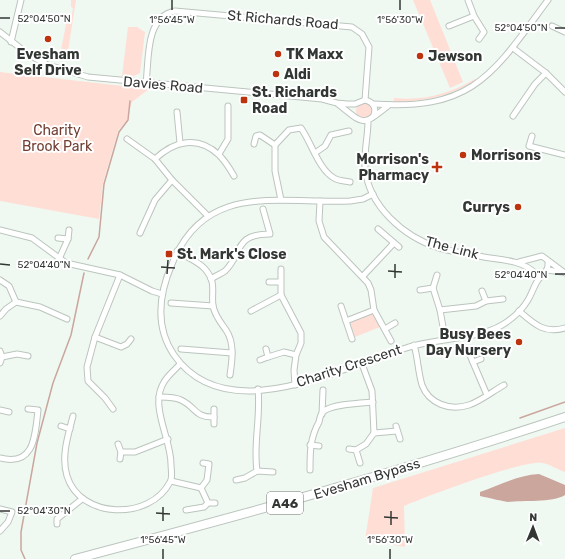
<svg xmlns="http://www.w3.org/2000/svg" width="565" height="559" font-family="Rubik,sans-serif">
<rect width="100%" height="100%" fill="#eff9f2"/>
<!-- green -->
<g fill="#ffded6">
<polygon points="71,0 76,0 68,51 61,50 67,19 71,20 73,8 71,7"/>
<polygon points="413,0 430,0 463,82 450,88"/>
<polygon points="128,27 137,27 145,32 140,73 132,77 122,76"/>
<polygon points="0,72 149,89 132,102 127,120 118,131 103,183 99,219 0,201"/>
<path d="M475,79L476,80C450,97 424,101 394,102V98C424,101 449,94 475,79Z"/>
<circle cx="364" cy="111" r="8"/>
<polygon points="372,314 380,327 355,337 350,322"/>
<path d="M565,428V472C558,470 550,464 542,463C525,459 424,497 404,506L405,547L365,540L373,488Z"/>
</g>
<!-- water -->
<path fill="#caa69d" d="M539,474L565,485V495C552,503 523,500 508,502C507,502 484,497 480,496V492C500,485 518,475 539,474Z"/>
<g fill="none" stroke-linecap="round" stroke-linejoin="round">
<!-- stream -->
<g stroke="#caa69d" stroke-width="1.5">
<polyline points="88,259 99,237 104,184 119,132 128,120 130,101"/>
<polyline points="520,418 565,402"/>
<polyline points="25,559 21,550 21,532 37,443 53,383 71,335 84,273"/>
</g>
<defs>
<g id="minor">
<polyline points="468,0 474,16 484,32 479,39"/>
<polyline points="449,26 474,16"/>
<polyline points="552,26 565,32"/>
<path d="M0,32L29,55L48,65L88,77L322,99L337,103L347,104H355L365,100C374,102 377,109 373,117"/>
<polyline points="11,42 21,0"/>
<polyline points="513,48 546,73 565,92"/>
<path d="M146,84C149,59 145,17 175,11L352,27L362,34L369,47L365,100"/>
<path d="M338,104C365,125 361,127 389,105"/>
<path d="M373,104C474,111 493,74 548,0"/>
<polyline points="177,112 180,143"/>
<polyline points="513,116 535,84 546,73"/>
<path d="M368,121C368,136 364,151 365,167C368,206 404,237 439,248C454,252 469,254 484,257C502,260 521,260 535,273L543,274"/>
<polyline points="532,136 529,146 565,155"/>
<polyline points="127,139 155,159 172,180 208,216"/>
<polyline points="254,144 256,136 260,135 275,145"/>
<polyline points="315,153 325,146 331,135 349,131"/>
<polyline points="219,154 228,139 228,106"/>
<path d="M155,159C174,141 198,135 219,155C225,161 230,169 234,176"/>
<path d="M373,194L363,199L350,201C279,204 205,181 172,264C159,294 155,327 174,355C228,432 346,364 413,346C440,338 479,339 502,325C512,319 522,310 528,300C532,293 534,286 538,280C543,273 549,271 548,262"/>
<path d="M281,200L275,171V145L289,130L301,128C311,142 319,170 334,178C338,181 345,181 350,182"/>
<polyline points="320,201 319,221 324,237 368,283 371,290 374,310 391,341"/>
<polyline points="378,229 399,247"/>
<polyline points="0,230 32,238 66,263 120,275 152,291 162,294"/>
<polyline points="140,233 155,200 172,180"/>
<polyline points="58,238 68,239"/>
<path d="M177,251C186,257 198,261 205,269C217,283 211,291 213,306C215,316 221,323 226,330C235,343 232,361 230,375"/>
<polyline points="59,259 68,239 69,230"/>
<polyline points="519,262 542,256 565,273"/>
<polyline points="281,269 281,295 301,333 301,343 296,355 294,370 295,385"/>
<polyline points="547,270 562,272"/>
<polyline points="437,275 433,288 440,310 445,338"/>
<polyline points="363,276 394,243"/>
<path d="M211,279C215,276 221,274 225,271C243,254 233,234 270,234L263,209"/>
<polyline points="0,280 9,286 16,302"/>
<polyline points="269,282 280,282"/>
<polyline points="420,290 433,288"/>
<polyline points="482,291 486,301"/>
<polyline points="171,303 213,306"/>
<polyline points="341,306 352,339"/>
<polyline points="440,310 476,306 486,301 503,299"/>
<polyline points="251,311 281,295"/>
<path d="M519,311C534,324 544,334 565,328"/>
<polyline points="0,316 6,309 16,302 40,307 67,319"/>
<polyline points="346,321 374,310"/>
<polyline points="385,329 395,323"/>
<polyline points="95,337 121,347 127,344 131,339"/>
<path d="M414,345C418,358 418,372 422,385C429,404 450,411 469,405C481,401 493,391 504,385"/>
<polyline points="181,349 232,353"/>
<polyline points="0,351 2,357 0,363"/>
<polyline points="469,353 487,395"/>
<polyline points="2,357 17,354 28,356"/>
<polyline points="268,357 284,352 296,355"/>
<polyline points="260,360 268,357 266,349"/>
<polyline points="473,362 481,359"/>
<polyline points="362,364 372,391 374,433"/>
<path d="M159,397C166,397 175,397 181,400C196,407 195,418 214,417"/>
<polyline points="113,409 105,398 88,381 87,367 95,337 120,275"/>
<polyline points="0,410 9,412"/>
<polyline points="322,414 323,390"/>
<path d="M73,416C68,436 61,456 67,476C80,519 150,521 170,482C173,478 171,470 171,464C171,438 149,406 164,382C168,375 175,370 180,364"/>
<polyline points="214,424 214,409"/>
<polyline points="61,426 70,429"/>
<polyline points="396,426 400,439"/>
<polyline points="118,444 121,452 120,459"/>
<polyline points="310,445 319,446"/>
<polyline points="349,449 356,450 360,463"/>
<polyline points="356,450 366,444 374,433 397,431"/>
<polyline points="121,452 135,452 168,439"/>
<path d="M0,458C35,467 35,435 38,410L28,409"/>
<path d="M310,470C310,452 310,438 319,422C320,418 320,414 324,411C333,404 361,403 373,402"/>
<path d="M257,471C253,444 261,417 258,389"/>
<polyline points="236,480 245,478 257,471 273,472"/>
<polyline points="171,481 201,488"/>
<polyline points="208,503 215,503"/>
<polyline points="0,509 12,512 8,522 0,531"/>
<polyline points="186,510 204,507 208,503 201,488 207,480 209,464 203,463"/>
<polyline points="57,524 57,519 82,499"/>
</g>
<path id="highway" d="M75,559C239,516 403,471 565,417"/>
</defs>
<!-- minor casing -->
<use href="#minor" stroke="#bbc5be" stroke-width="7"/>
<!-- highway casing -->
<use href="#highway" stroke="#bbc5be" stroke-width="10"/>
<!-- minor -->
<use href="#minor" stroke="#fff" stroke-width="5"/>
<!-- highway -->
<use href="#highway" stroke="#fff" stroke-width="8"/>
</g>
<!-- ticks -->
<path fill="none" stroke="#333734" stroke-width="1.5" d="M172,10V0M400,10V0M0,18H10M555,28H565M0,264L10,265M161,267L175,268M388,271L402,272M167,274L168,260M555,274H565M395,278V264M0,511H10M156,513L170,514M384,517L398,518M163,521V507M391,525V511M163,559V549M390,559V549"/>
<!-- markers -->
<g fill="#bc330d" stroke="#fff" stroke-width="1.5">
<circle cx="48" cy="39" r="4"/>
<circle cx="278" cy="54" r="4"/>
<circle cx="420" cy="56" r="4"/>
<circle cx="276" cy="74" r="4"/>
<rect x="240" y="96" width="8" height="8" rx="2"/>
<circle cx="463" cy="155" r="4"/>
<path d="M435 161h4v4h4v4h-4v4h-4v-4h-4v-4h4z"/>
<circle cx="518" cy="207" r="4"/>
<rect x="165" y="250" width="8" height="8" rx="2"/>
<circle cx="519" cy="342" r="4"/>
</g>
<g text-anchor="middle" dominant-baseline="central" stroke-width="4" stroke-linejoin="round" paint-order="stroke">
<!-- shield labels -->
<rect fill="#fff" stroke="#707371" stroke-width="1" x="267" y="492" width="36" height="22" rx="3"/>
<g font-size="13" font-weight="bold" fill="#333734">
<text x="285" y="503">A46</text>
</g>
<!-- street labels -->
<g font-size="14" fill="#333734" stroke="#fff">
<text transform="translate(283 20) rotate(5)">St Richards Road</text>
<text transform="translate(163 85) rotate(5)">Davies Road</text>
<text transform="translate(452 248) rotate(15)">The Link</text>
<text transform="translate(349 366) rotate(-18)">Charity Crescent</text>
<text transform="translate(367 479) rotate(-17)">Evesham Bypass</text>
</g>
<!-- poi labels -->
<g font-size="14" font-weight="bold" fill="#333734" stroke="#fff" text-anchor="start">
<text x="48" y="54" text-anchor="middle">Evesham<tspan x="48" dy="16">Self Drive</tspan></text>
<text x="286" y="54">TK Maxx</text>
<text x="428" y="56">Jewson</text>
<text x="284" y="74">Aldi</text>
<text x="252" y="92">St. Richards<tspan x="252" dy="16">Road</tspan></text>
<text x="471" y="155">Morrisons</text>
<text x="429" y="159" text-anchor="end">Morrison's<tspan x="429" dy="16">Pharmacy</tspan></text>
<text x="510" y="207" text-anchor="end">Currys</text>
<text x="177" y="254">St. Mark's Close</text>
<text x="511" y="334" text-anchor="end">Busy Bees<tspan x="511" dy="16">Day Nursery</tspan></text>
</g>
<!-- park labels -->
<g font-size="14" fill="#713e32" stroke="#fff">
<text x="57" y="130">Charity<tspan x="57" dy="16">Brook Park</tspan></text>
</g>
</g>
<g font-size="10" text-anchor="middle" fill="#333734" stroke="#fff" stroke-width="4" stroke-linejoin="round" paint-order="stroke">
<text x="44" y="22">52°04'50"N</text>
<text x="172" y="23">1°56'45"W</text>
<text x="400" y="23">1°56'30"W</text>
<text x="521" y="31">52°04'50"N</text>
<text x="44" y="268">52°04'40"N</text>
<text x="521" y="278">52°04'40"N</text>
<text x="44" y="514">52°04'30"N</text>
<text x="163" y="543">1°56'45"W</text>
<text x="390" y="543">1°56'30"W</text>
</g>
<!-- north arrow -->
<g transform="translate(533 527) rotate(1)" stroke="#ffffff" stroke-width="3" paint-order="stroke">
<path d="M0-3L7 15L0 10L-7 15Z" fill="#333734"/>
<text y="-6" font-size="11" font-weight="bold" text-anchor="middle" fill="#333734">N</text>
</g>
</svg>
